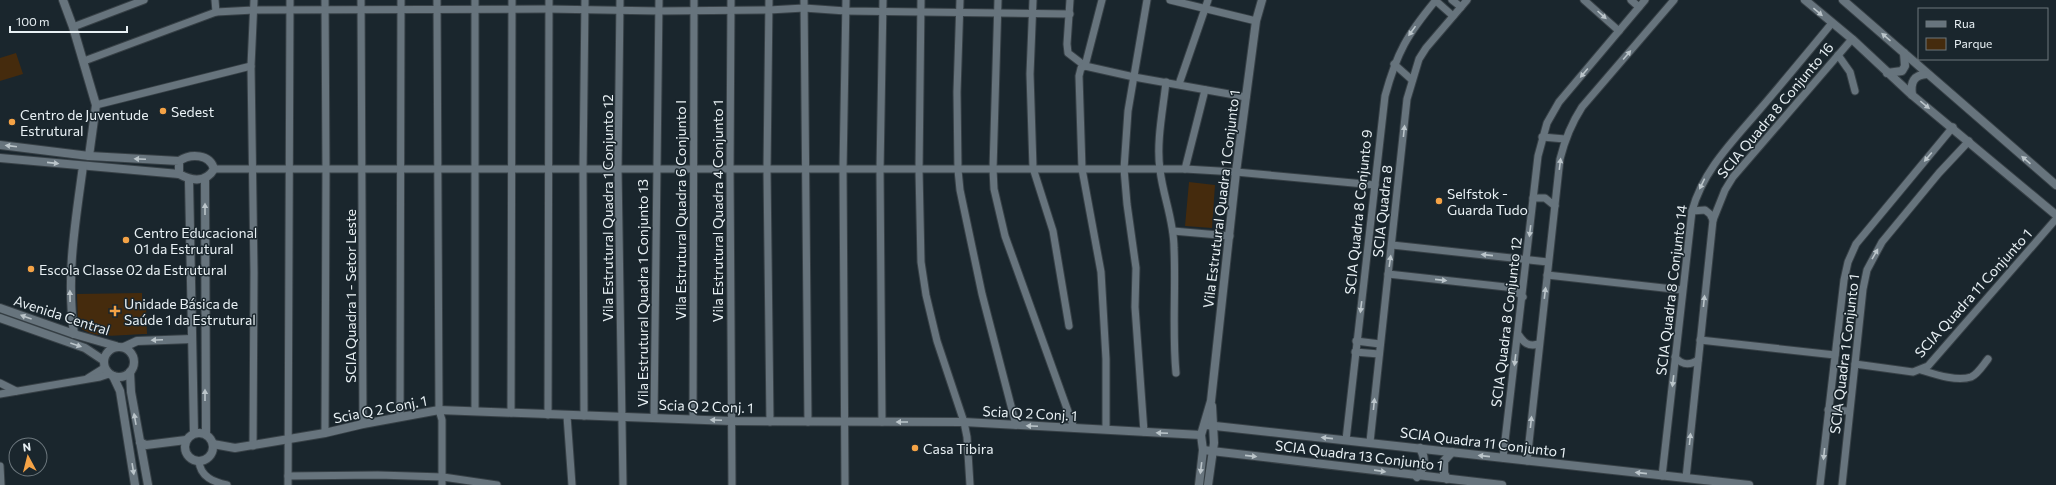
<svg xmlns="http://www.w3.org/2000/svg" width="2056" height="485" font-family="Commissioner,sans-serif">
<rect width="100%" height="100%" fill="#1a262d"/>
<!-- green -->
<g fill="#452b0d">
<polygon points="16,53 23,74 0,81 0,58"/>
<polygon points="1189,182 1215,185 1212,228 1185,226"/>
<path d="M142,293V306H146L147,334C127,334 93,341 78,326L77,294Z"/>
</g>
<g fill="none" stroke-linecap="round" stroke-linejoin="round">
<defs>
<g id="minor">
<polyline points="215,0 216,12"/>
<polyline points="325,0 326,169 325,433"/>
<polyline points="361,0 363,424"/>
<polyline points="437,0 439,410 442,420 442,485"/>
<polyline points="475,0 475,410"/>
<polyline points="620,0 618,169 623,485"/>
<polyline points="731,0 730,170 732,485"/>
<polyline points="769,0 767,170 770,422"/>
<polyline points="804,0 808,422"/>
<polyline points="921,0 919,170 921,262 926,295 937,341 964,422 967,437 970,485"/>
<polyline points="960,0 957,92 958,170 960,190 982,294 1016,425"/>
<polyline points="998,0 993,169 994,189 1005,236 1074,428"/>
<polyline points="1033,0 1030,74 1033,168 1053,231 1069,326"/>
<polyline points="1070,0 1067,44 1068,53 1085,66 1134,77 1246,97"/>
<polyline points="1102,0 1085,66 1081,68 1079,76 1082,169 1101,272 1106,359 1106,429"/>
<polyline points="1170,0 1256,21"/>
<polyline points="1452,0 1461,7"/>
<polyline points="1584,0 1619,31"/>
<polyline points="1631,0 1639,7"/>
<polyline points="1436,1 1453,16"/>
<polyline points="73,27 144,0"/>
<polyline points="1838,55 1850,72 1855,91"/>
<polyline points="84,61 216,12 254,10 548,9 659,11 769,10 804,8 846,11 1070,14"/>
<polyline points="1394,64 1412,80"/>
<path d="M1166,82C1163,110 1156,142 1160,170C1163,196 1174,221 1174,248C1176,290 1172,331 1176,373"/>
<polyline points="1179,84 1208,0"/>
<polyline points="96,105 251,66"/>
<polyline points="1542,137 1565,139"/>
<polyline points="214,169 1185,169 1236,172 1375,185"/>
<polyline points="1185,169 1205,90"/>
<polyline points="1533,198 1545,198 1555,206"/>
<polyline points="1692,211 1705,210 1710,214 1713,220"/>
<polyline points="1173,231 1230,236"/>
<polyline points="1392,245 1548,262"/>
<polyline points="1388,274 1506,287 1512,288 1523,297"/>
<polyline points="1547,275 1682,290"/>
<path d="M1518,334C1524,343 1528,347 1539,344"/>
<polyline points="1700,340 1835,355"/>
<polyline points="1356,341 1380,344"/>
<polyline points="1355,352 1379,354"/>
<path d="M1675,357C1682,365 1689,366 1698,360"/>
<polyline points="1855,364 1913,372 1928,366 2056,219"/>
<path d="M1921,370C1934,374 1957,382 1971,377C1978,374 1983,365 1988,359"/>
<polyline points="88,378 104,368"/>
<polyline points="0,383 16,391"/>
<polyline points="0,394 100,377 109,374"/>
<polyline points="1828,410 1849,411"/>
<polyline points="511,413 512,0"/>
<polyline points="548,415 549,0"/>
<polyline points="567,416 572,485"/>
<polyline points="584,416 583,169 585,0"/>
<polyline points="400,417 401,0"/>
<polyline points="654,417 659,0"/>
<polyline points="693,419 694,0"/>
<polyline points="882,422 880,170 883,0"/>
<polyline points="1144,432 1135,307 1136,268 1127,204 1124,169 1128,111 1147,0"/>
<path d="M1346,440L1385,96C1397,52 1407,35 1436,0"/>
<polyline points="1370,442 1407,99 1419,59 1426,48 1467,0"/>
<polyline points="253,446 254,272 251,66 254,0"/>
<polyline points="1503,458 1538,156 1547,123 1559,102 1645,0"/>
<path d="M199,461C200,477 214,482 227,485"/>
<path d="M1527,461L1560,159C1565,139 1571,124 1582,107L1674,0"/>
<polyline points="0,466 1,485"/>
<polyline points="288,476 378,475 443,477 497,485"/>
<path d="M1662,476L1692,211C1703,170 1734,140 1761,108C1785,80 1808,52 1832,23"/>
<polyline points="1686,478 1713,220 1725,190 1733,177 1852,39"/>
<polyline points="288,485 290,0"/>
<polyline points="845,485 843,169 846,0"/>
<polyline points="1820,485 1844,280 1848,262 1856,244 1953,127"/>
<polyline points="1842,485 1863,289 1867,270 1882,242 1939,173 1969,141"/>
</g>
<g id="tertiary">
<polyline points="63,0 73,27 96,105 89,156"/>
<polyline points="1805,0 1852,39 1912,95 2056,215"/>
<polyline points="1843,0 2056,185"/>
<polyline points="1887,73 1902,71 1905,66 1904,53"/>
<path d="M1912,95C1910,82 1914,75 1927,74"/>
<path d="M0,145L89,156L179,161C191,153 210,154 214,169C206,183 192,181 179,174V161"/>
<polyline points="0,158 179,174"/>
<polyline points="205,179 206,434"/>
<polyline points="189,180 194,433"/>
<polyline points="0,308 74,334 116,346"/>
<polyline points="0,318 85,348 103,360"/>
<path d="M74,334C66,275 75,225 83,166"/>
<circle cx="119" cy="362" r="15"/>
<polyline points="124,347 137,341 192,339"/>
<polyline points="130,372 131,392 148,485"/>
<polyline points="113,376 120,391 135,485"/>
<polyline points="1206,425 1749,485"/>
<circle cx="199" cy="447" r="14"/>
<polyline points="140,442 146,445 186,440"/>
<polyline points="213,444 235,448 325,433 363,424 439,410 731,421 964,422 1201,435"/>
<polyline points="1203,450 1502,485"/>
<path d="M1417,477C1425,466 1426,459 1420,448"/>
<polyline points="1447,479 1444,473 1444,461 1452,452"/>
<polyline points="1199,485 1203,450 1201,435 1211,401 1236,172 1256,21 1262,0"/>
<polyline points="1208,485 1214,443 1212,406"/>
</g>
</defs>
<!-- minor casing -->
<use href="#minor" stroke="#374046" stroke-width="9"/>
<!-- tertiary casing -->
<use href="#tertiary" stroke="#374046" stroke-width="10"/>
<!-- minor -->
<use href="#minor" stroke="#67747d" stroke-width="7"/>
<!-- tertiary -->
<use href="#tertiary" stroke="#67747d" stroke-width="8"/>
</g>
<!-- one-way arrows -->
<defs><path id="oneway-solid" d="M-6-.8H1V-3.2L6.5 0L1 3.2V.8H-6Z"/></defs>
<g fill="#bbc5ca">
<use href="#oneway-solid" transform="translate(1818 12) rotate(40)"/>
<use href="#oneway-solid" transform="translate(1602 15) rotate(42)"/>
<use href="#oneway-solid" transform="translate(1412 31) rotate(126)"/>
<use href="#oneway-solid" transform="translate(1886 37) rotate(-139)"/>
<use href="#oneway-solid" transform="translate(1627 55) rotate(-49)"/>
<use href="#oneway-solid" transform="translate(1584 73) rotate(130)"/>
<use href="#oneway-solid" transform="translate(1925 105) rotate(39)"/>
<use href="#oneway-solid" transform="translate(1404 131) rotate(-84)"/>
<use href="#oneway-solid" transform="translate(11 146) rotate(-173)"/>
<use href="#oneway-solid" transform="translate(1928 157) rotate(130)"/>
<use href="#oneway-solid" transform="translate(140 159) rotate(-177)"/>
<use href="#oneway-solid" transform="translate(2026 160) rotate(-139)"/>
<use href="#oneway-solid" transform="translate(53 163) rotate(6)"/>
<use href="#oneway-solid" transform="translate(1560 164) rotate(-83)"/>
<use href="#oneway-solid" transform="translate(1702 184) rotate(116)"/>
<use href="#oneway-solid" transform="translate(205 209) rotate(-90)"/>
<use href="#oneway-solid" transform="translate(1530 231) rotate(97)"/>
<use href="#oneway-solid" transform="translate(1875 254) rotate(-60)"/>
<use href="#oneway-solid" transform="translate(1487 255) rotate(-174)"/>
<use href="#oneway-solid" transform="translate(1390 261) rotate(-82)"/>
<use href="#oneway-solid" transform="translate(1441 280) rotate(6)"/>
<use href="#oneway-solid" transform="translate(1545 293) rotate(-83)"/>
<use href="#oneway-solid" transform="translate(70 296) rotate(-91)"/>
<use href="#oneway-solid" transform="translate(1704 301) rotate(-84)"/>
<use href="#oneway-solid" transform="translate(1361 307) rotate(97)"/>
<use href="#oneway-solid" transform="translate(26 317) rotate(-160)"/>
<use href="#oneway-solid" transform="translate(157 340) rotate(178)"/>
<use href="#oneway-solid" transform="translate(76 345) rotate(19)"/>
<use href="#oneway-solid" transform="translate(1515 360) rotate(97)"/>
<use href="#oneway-solid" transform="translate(1673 381) rotate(97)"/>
<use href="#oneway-solid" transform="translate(205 395) rotate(-90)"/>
<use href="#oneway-solid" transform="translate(1374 404) rotate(-84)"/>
<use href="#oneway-solid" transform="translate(135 419) rotate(-100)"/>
<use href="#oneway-solid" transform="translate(716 420) rotate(-177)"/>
<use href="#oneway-solid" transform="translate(902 422) rotate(-180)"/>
<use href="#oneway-solid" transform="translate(1531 422) rotate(-84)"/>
<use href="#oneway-solid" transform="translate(1032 426) rotate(-177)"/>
<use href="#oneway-solid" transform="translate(1162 433) rotate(-177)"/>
<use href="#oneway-solid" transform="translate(1327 438) rotate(-174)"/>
<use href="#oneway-solid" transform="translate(1690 439) rotate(-84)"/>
<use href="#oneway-solid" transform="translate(1824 454) rotate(96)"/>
<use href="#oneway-solid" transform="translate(1251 456) rotate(6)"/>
<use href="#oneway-solid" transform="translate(1484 456) rotate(-174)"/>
<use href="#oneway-solid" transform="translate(1201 468) rotate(97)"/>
<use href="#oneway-solid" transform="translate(133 469) rotate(81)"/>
<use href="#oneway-solid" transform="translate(1380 471) rotate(8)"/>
<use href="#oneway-solid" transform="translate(1641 473) rotate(-174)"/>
</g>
<!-- markers -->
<g fill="#f5a346" stroke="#1a262d" stroke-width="1.5">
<circle cx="163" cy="111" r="4"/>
<circle cx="12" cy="122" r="4"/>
<circle cx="1439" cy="201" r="4"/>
<circle cx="126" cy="240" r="4"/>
<circle cx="31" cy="269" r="4"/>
<path d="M113 305h4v4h4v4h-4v4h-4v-4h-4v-4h4z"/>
<circle cx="915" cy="448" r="4"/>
</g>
<g text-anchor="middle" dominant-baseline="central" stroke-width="3" stroke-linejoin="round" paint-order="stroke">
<!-- street labels -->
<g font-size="14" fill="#e8f0f4" stroke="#1a262d">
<text transform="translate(1775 110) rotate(-50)">SCIA Quadra 8 Conjunto 16</text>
<text transform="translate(1221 199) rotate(-83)">Vila Estrutural Quadra 1 Conjunto 1</text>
<text transform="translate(607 208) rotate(-90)">Vila Estrutural Quadra 1 Conjunto 12</text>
<text transform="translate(680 210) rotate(-90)">Vila Estrutural Quadra 6 Conjunto I</text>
<text transform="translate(717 211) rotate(-90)">Vila Estrutural Quadra 4 Conjunto 1</text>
<text transform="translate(1382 211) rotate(-84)">SCIA Quadra 8</text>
<text transform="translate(1358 212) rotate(-84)">SCIA Quadra 8 Conjunto 9</text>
<text transform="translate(1671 290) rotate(-83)">SCIA Quadra 8 Conjunto 14</text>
<text transform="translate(642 293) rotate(-90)">Vila Estrutural Quadra 1 Conjunto 13</text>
<text transform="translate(1973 293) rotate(-48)">SCIA Quadra 11 Conjunto 1</text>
<text transform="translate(350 296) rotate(-90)">SCIA Quadra 1 - Setor Leste</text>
<text transform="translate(62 315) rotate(18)">Avenida Central</text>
<text transform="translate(1506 322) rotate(-83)">SCIA Quadra 8 Conjunto 12</text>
<text transform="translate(1844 354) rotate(-83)">SCIA Quadra 1 Conjunto 1</text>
<text transform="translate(706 406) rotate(2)">Scia Q 2 Conj. 1</text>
<text transform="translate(380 409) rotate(-11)">Scia Q 2 Conj. 1</text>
<text transform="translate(1030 413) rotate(3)">Scia Q 2 Conj. 1</text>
<text transform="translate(1483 442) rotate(7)">SCIA Quadra 11 Conjunto 1</text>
<text transform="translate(1359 455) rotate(7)">SCIA Quadra 13 Conjunto 1</text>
</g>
<!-- poi labels -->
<g font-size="14" fill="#e8f0f4" stroke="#1a262d" text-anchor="start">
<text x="171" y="111">Sedest</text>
<text x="20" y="114">Centro de Juventude<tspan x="20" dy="16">Estrutural</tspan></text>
<text x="1447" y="193">Selfstok -<tspan x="1447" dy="16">Guarda Tudo</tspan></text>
<text x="134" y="232">Centro Educacional<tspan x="134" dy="16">01 da Estrutural</tspan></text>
<text x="39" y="269">Escola Classe 02 da Estrutural</text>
<text x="124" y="303">Unidade Básica de<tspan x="124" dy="16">Saúde 1 da Estrutural</tspan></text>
<text x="923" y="448">Casa Tibira</text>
</g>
</g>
<!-- legend -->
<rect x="1918" y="8" width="130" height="52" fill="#1a262d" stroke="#6c777d"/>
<rect x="1926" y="21" width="20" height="6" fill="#67747d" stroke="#6c777d"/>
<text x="1954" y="28" font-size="12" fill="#e8f0f4">Rua</text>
<rect x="1926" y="38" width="20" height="12" fill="#452b0d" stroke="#6c777d"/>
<text x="1954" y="48" font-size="12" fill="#e8f0f4">Parque</text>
<!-- north arrow -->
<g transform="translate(28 457) rotate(353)"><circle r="19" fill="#1a262d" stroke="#6c777d"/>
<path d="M0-3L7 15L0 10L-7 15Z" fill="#f5a346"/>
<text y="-6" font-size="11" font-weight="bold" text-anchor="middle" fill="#e8f0f4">N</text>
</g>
<!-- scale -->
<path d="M10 26v6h117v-6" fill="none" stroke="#e8f0f4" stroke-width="2"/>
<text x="16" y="26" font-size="12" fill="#e8f0f4" stroke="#1a262d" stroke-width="3" paint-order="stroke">100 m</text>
</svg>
